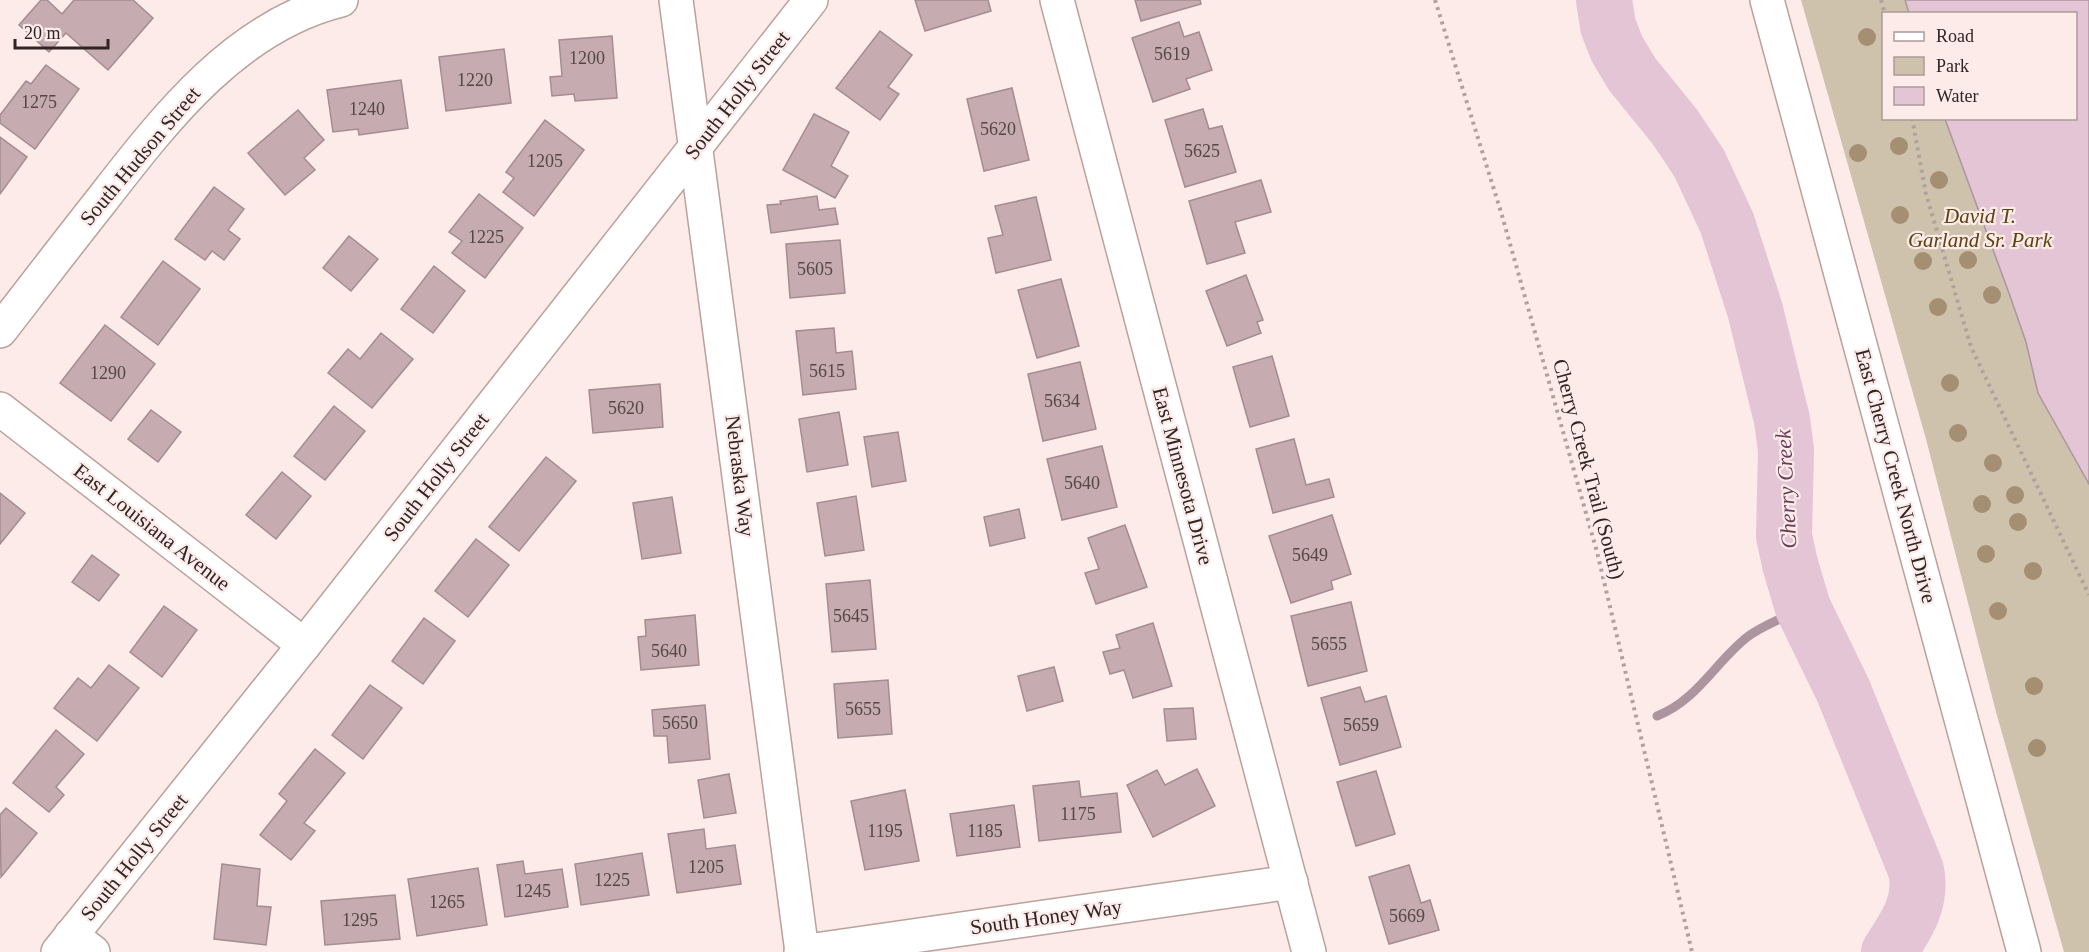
<svg xmlns="http://www.w3.org/2000/svg" width="2089" height="952" font-family="'Times New Roman',serif">
<rect width="100%" height="100%" fill="#fcebe8"/>
<!-- green -->
<path fill="#cfc2ac" fill-rule="evenodd" d="M1801,0H2089V952H2064L1996,712L1926,439ZM1884,14H2076V118H1884Z"/>
<!-- water -->
<polygon fill="#e3c5d6" stroke="#ad95a0" stroke-width="1.5" points="1905,0 2089,0 2089,484 2038,393 2026,342 2010,296 1945,119 2076,118 2076,14 1909,13"/>
<g fill="none" stroke-linecap="round" stroke-linejoin="round">
<!-- stream -->
<path stroke="#ad95a0" stroke-width="9" d="M1657,716C1697,700 1714,664 1746,638C1762,625 1785,618 1803,608"/>
<!-- river -->
<path stroke="#e3c5d6" stroke-width="56" d="M1604,0L1608,26L1617,49L1632,74L1675,127L1699,163L1727,223L1755,310L1782,420L1786,450L1784,536L1790,564L1803,608L1843,690L1916,870C1923,902 1906,926 1889,952"/>
</g>
<!-- building -->
<g fill="#c6acb0" stroke="#a48c90" stroke-width="1.5">
<polygon points="41,0 47,0 62,14 74,0 133,0 153,18 108,70 66,33 49,52 19,25"/>
<polygon points="915,0 988,0 991,11 925,31"/>
<polygon points="1135,0 1200,0 1201,4 1141,21"/>
<polygon points="1179,22 1184,37 1199,32 1212,70 1186,79 1190,89 1153,102 1132,38"/>
<polygon points="880,31 912,55 888,87 899,94 880,120 836,88"/>
<polygon points="612,36 617,98 575,101 574,94 552,96 550,77 562,76 559,40"/>
<polygon points="504,49 511,103 446,111 439,57"/>
<polygon points="46,65 79,89 35,149 0,123 0,115 26,81 31,84"/>
<polygon points="401,80 408,128 359,135 358,129 333,132 327,90"/>
<polygon points="1012,88 1029,160 984,171 967,99"/>
<polygon points="1203,109 1209,129 1222,126 1236,172 1185,187 1165,120"/>
<polygon points="298,110 324,140 304,158 315,170 285,195 248,153"/>
<polygon points="814,114 849,132 831,166 848,176 835,198 783,170"/>
<polygon points="545,120 584,150 534,216 503,192 514,178 506,172"/>
<polygon points="0,137 27,157 0,194"/>
<polygon points="1261,180 1271,212 1235,222 1245,253 1207,264 1189,201"/>
<polygon points="214,187 244,209 228,230 240,239 224,260 212,251 205,260 175,239"/>
<polygon points="479,194 523,228 485,278 452,253 462,241 449,232"/>
<polygon points="817,196 819,210 835,208 838,224 771,233 767,205 781,204 780,201"/>
<polygon points="1036,197 1051,260 996,273 988,238 1003,235 995,206"/>
<polygon points="349,236 378,259 351,291 323,268"/>
<polygon points="840,240 845,293 790,298 786,244"/>
<polygon points="163,261 200,289 158,345 121,317"/>
<polygon points="434,266 465,291 433,333 401,309"/>
<polygon points="1246,275 1263,320 1257,322 1261,333 1227,346 1206,291"/>
<polygon points="1061,279 1079,346 1037,358 1018,290"/>
<polygon points="105,325 155,364 111,421 60,383"/>
<polygon points="834,328 836,353 852,351 856,389 803,395 796,331"/>
<polygon points="381,333 413,359 372,408 328,373 348,349 360,359"/>
<polygon points="1272,356 1289,416 1250,427 1233,367"/>
<polygon points="1080,362 1096,429 1043,441 1028,374"/>
<polygon points="660,384 663,427 593,433 589,390"/>
<polygon points="334,406 365,431 325,480 294,456"/>
<polygon points="151,410 181,432 158,462 128,439"/>
<polygon points="839,412 848,465 807,472 799,419"/>
<polygon points="898,432 906,481 872,487 864,437"/>
<polygon points="1294,439 1306,485 1329,479 1334,497 1273,513 1256,449"/>
<polygon points="1102,446 1117,507 1062,520 1047,459"/>
<polygon points="546,457 576,481 519,551 489,527"/>
<polygon points="282,472 311,496 276,539 246,515"/>
<polygon points="0,493 25,513 0,544"/>
<polygon points="856,496 864,550 825,556 817,503"/>
<polygon points="672,497 681,553 642,559 633,503"/>
<polygon points="1019,509 1025,538 990,546 984,517"/>
<polygon points="1332,515 1351,574 1331,581 1333,589 1291,603 1269,536"/>
<polygon points="1125,525 1147,587 1096,604 1085,573 1099,569 1088,538"/>
<polygon points="476,539 509,565 468,617 435,591"/>
<polygon points="92,555 119,575 99,601 72,582"/>
<polygon points="870,580 876,649 832,652 826,584"/>
<polygon points="1351,602 1367,671 1308,686 1291,616"/>
<polygon points="164,606 197,630 162,677 130,652"/>
<polygon points="695,615 699,665 641,670 638,637 646,636 645,620"/>
<polygon points="424,618 455,641 423,684 392,661"/>
<polygon points="1153,623 1172,686 1133,698 1124,670 1110,674 1103,652 1120,648 1116,635"/>
<polygon points="109,665 139,688 97,741 54,708 78,678 91,688"/>
<polygon points="1054,667 1063,701 1027,711 1018,676"/>
<polygon points="888,680 892,734 838,738 834,684"/>
<polygon points="370,685 402,708 363,759 332,735"/>
<polygon points="1360,687 1365,702 1386,696 1401,747 1340,765 1321,698"/>
<polygon points="705,705 710,759 669,763 667,736 654,736 652,710"/>
<polygon points="1193,708 1196,739 1167,741 1164,709"/>
<polygon points="56,730 84,754 56,787 64,795 49,812 13,783"/>
<polygon points="315,749 345,773 304,823 315,831 291,860 260,835 287,801 279,794"/>
<polygon points="1197,769 1215,806 1153,837 1127,785 1157,770 1165,785"/>
<polygon points="1376,771 1395,834 1356,846 1337,782"/>
<polygon points="729,774 736,813 704,818 698,780"/>
<polygon points="1079,781 1081,797 1117,793 1121,832 1039,841 1033,786"/>
<polygon points="905,790 919,861 865,870 851,801"/>
<polygon points="1014,805 1020,847 957,856 950,814"/>
<polygon points="6,808 37,833 1,877 0,815"/>
<polygon points="704,829 706,849 735,845 741,884 677,893 668,834"/>
<polygon points="642,853 649,895 581,905 575,864"/>
<polygon points="523,861 525,874 562,869 568,907 505,917 497,865"/>
<polygon points="222,864 260,869 257,906 271,907 266,945 214,939"/>
<polygon points="1409,865 1421,903 1430,900 1439,930 1389,944 1369,877"/>
<polygon points="478,868 487,925 417,936 408,879"/>
<polygon points="395,895 400,939 325,945 321,901"/>
</g>
<g fill="none" stroke-linecap="round" stroke-linejoin="round">
<defs>
<g id="minor">
<polyline points="676,0 802,952"/>
<polyline points="1057,0 1309,952"/>
<polyline points="1767,0 2024,952"/>
<path d="M0,331C34,287 67,244 101,201C164,120 235,26 341,0"/>
<polyline points="0,409 304,645"/>
<polyline points="71,935 93,952"/>
<polyline points="801,952 1291,882"/>
</g>
<polyline id="major" points="58,952 304,645 811,0"/>
</defs>
<!-- minor casing -->
<use href="#minor" stroke="#baa19c" stroke-width="36"/>
<!-- major casing -->
<use href="#major" stroke="#baa19c" stroke-width="36"/>
<!-- path -->
<g stroke="#afa19e" stroke-width="4" stroke-dasharray="3 4.5" stroke-linecap="butt">
<polyline points="1435,0 1501,212 1597,552 1692,952"/>
<polyline points="1881,0 1885,14"/>
<polyline points="1912,118 1926,194 1971,347 2089,595"/>
</g>
<!-- minor -->
<use href="#minor" stroke="#fff" stroke-width="33"/>
<!-- major -->
<use href="#major" stroke="#fff" stroke-width="33"/>
</g>
<!-- trees -->
<g fill="#a58f73">
<circle cx="1867" cy="37" r="9"/>
<circle cx="1899" cy="146" r="9"/>
<circle cx="1858" cy="153" r="9"/>
<circle cx="1939" cy="180" r="9"/>
<circle cx="1900" cy="215" r="9"/>
<circle cx="1968" cy="260" r="9"/>
<circle cx="1923" cy="261" r="9"/>
<circle cx="1992" cy="295" r="9"/>
<circle cx="1938" cy="307" r="9"/>
<circle cx="1950" cy="383" r="9"/>
<circle cx="1958" cy="433" r="9"/>
<circle cx="1993" cy="463" r="9"/>
<circle cx="2015" cy="495" r="9"/>
<circle cx="1982" cy="504" r="9"/>
<circle cx="2018" cy="522" r="9"/>
<circle cx="1986" cy="554" r="9"/>
<circle cx="2033" cy="571" r="9"/>
<circle cx="1998" cy="611" r="9"/>
<circle cx="2034" cy="686" r="9"/>
<circle cx="2037" cy="748" r="9"/>
</g>
<g text-anchor="middle" dominant-baseline="central" stroke-width="4.5" stroke-linejoin="round" paint-order="stroke">
<!-- number labels -->
<g font-size="18" fill="#554746">
<text x="1172" y="54">5619</text>
<text x="587" y="58">1200</text>
<text x="475" y="80">1220</text>
<text x="39" y="102">1275</text>
<text x="367" y="109">1240</text>
<text x="998" y="129">5620</text>
<text x="1202" y="151">5625</text>
<text x="545" y="161">1205</text>
<text x="486" y="237">1225</text>
<text x="815" y="269">5605</text>
<text x="827" y="371">5615</text>
<text x="108" y="373">1290</text>
<text x="1062" y="401">5634</text>
<text x="626" y="408">5620</text>
<text x="1082" y="483">5640</text>
<text x="1310" y="555">5649</text>
<text x="851" y="616">5645</text>
<text x="1329" y="644">5655</text>
<text x="669" y="651">5640</text>
<text x="863" y="709">5655</text>
<text x="680" y="723">5650</text>
<text x="1361" y="725">5659</text>
<text x="1078" y="814">1175</text>
<text x="885" y="831">1195</text>
<text x="985" y="831">1185</text>
<text x="706" y="867">1205</text>
<text x="612" y="880">1225</text>
<text x="533" y="891">1245</text>
<text x="447" y="902">1265</text>
<text x="1407" y="916">5669</text>
<text x="360" y="920">1295</text>
</g>
<!-- street labels -->
<g font-size="21" fill="#2f2523" stroke="#fcebe8">
<text transform="translate(737 95) rotate(-52)">South Holly Street</text>
<text transform="translate(140 156) rotate(-50)">South Hudson Street</text>
<text transform="translate(1589 469) rotate(75)">Cherry Creek Trail (South)</text>
<text transform="translate(740 476) rotate(83)">Nebraska Way</text>
<text transform="translate(1183 476) rotate(75)">East Minnesota Drive</text>
<text transform="translate(1896 476) rotate(75)">East Cherry Creek North Drive</text>
<text transform="translate(436 477) rotate(-52)">South Holly Street</text>
<text transform="translate(152 527) rotate(38)">East Louisiana Avenue</text>
<text transform="translate(134 857) rotate(-51)">South Holly Street</text>
<text transform="translate(1046 917) rotate(-8)">South Honey Way</text>
</g>
<!-- park labels -->
<g font-size="21" font-style="italic" fill="#5d4313" stroke="#fcebe8">
<text x="1980" y="216">David T.<tspan x="1980" dy="24">Garland Sr. Park</tspan></text>
</g>
<!-- water labels -->
<g font-size="22" font-style="italic" fill="#683d58" stroke="#fcebe8">
<text transform="translate(1786 489) rotate(-93)">Cherry Creek</text>
</g>
</g>
<!-- legend -->
<rect x="1882" y="12" width="195" height="108" fill="#fcebe8" stroke="#aa9c99" stroke-width="1.5"/>
<rect x="1894" y="32" width="30" height="9" fill="#ffffff" stroke="#aa9c99" stroke-width="1.5"/>
<text x="1936" y="42" font-size="18" fill="#2f2523">Road</text>
<rect x="1894" y="57" width="30" height="18" fill="#cfc2ac" stroke="#aa9c99" stroke-width="1.5"/>
<text x="1936" y="72" font-size="18" fill="#2f2523">Park</text>
<rect x="1894" y="87" width="30" height="18" fill="#e3c5d6" stroke="#aa9c99" stroke-width="1.5"/>
<text x="1936" y="102" font-size="18" fill="#2f2523">Water</text>
<!-- scale -->
<path d="M15 39v9h93v-9" fill="none" stroke="#2f2523" stroke-width="3"/>
<text x="24" y="39" font-size="18" fill="#2f2523" stroke="#fcebe8" stroke-width="4.5" paint-order="stroke">20 m</text>
</svg>
